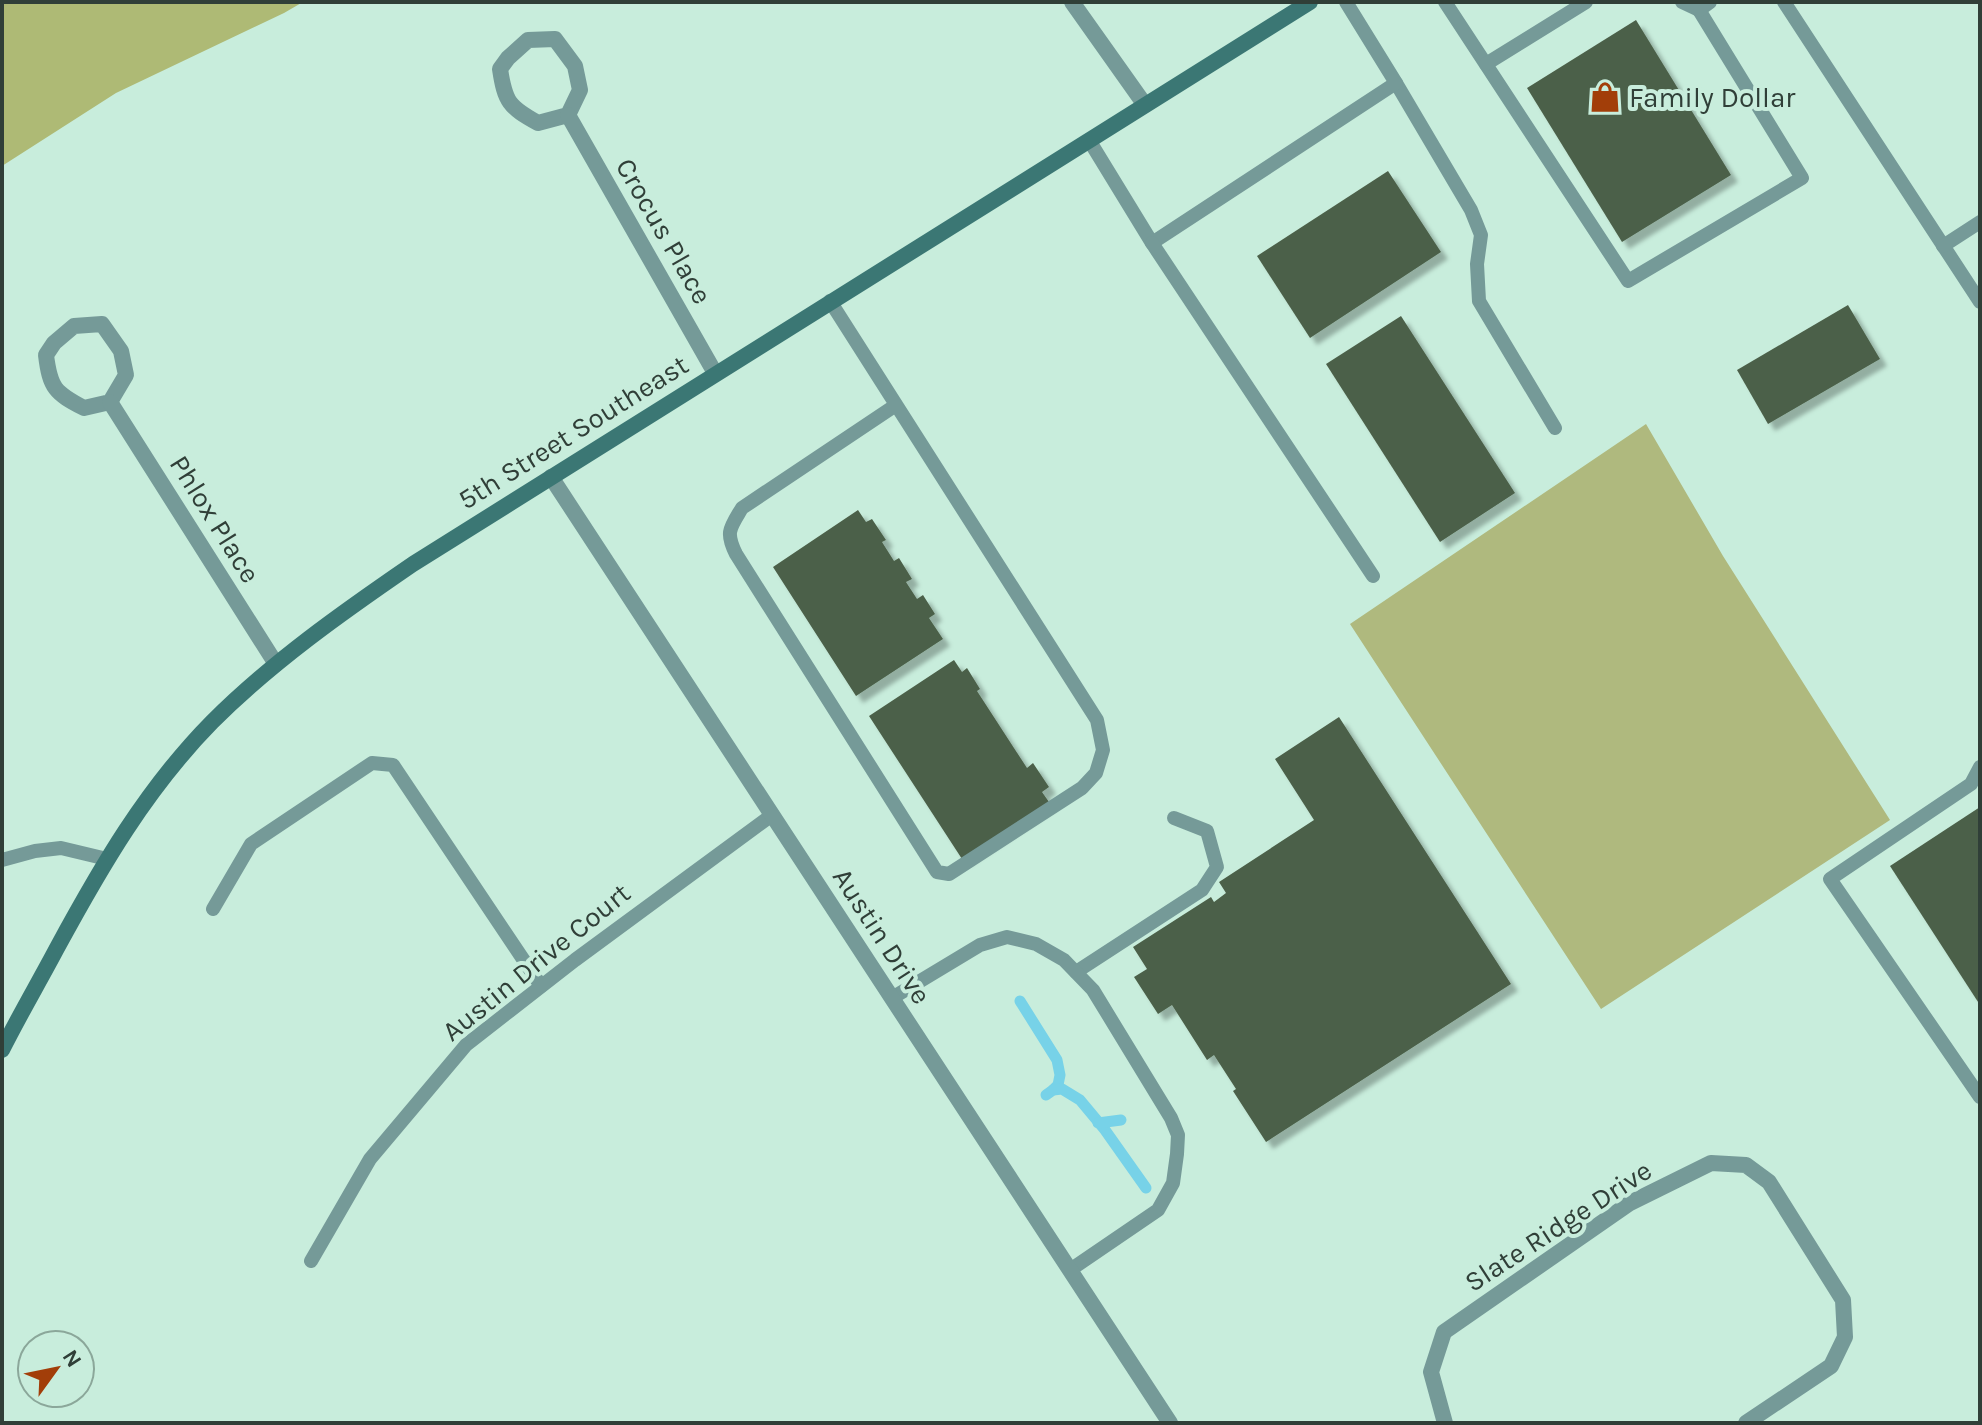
<svg xmlns="http://www.w3.org/2000/svg" width="1982" height="1425" font-family="Karla,sans-serif">
<defs>
<filter id="shadow"><feDropShadow dx="7" dy="7" stdDeviation="2" flood-color="#0004"/></filter>
</defs>
<rect width="100%" height="100%" fill="#c8eddc"/>
<!-- green -->
<polygon fill="#afb97e" points="1646,424 1723,556 1890,820 1601,1009 1350,624"/>
<!-- forest -->
<polygon fill="#aeba75" points="2,2 303,2 284,13 116,93 2,166"/>
<g fill="none" stroke-linecap="round" stroke-linejoin="round">
<!-- stream -->
<g stroke="#77d2e8" stroke-width="11">
<polyline points="1020,1001 1057,1060 1060,1075 1058,1085 1053,1090"/>
<polyline points="1046,1095 1053,1090 1062,1089 1080,1100 1105,1130 1146,1188"/>
<polyline points="1098,1123 1121,1120"/>
</g>
</g>
<!-- building -->
<g fill="#4c6049" filter="url(#shadow)">
<polygon points="1636,20 1731,175 1622,242 1527,88"/>
<polygon points="1388,171 1441,252 1310,338 1257,256"/>
<polygon points="1848,305 1880,359 1768,424 1737,370"/>
<polygon points="1401,316 1515,493 1440,542 1326,364"/>
<polygon points="858,510 866,522 872,519 886,540 882,542 894,561 899,558 912,579 906,582 917,599 923,595 935,614 929,618 943,639 856,696 773,567"/>
<polygon points="954,660 962,672 967,668 980,689 977,691 1027,768 1033,763 1049,787 1042,792 1049,802 962,859 869,716"/>
<polygon points="1339,717 1511,984 1266,1142 1233,1091 1236,1089 1214,1055 1207,1060 1172,1005 1158,1014 1134,977 1147,969 1133,947 1211,897 1214,902 1226,893 1219,882 1314,820 1275,759"/>
<polygon points="1980,807 1980,1005 1890,866"/>
</g>
<g fill="none" stroke-linecap="round" stroke-linejoin="round">
<!-- service -->
<g stroke="#759a98" stroke-width="14">
<polyline points="1445,2 1628,281 1802,178 1699,10"/>
<polyline points="1682,2 1699,10 1710,2"/>
<polyline points="1784,2 1980,302"/>
<polyline points="1486,64 1586,2"/>
<polyline points="1396,83 1471,210 1481,235 1477,264 1479,301 1555,428"/>
<polyline points="1089,140 1152,243 1396,83 1346,2"/>
<polyline points="1152,243 1373,576"/>
<polyline points="1943,246 1980,222"/>
<path d="M830,301L1097,720L1103,750L1096,773L1082,788L949,874L937,872L736,554C725,532 730,528 742,508L896,405"/>
<polyline points="1980,767 1971,784 1830,879 1980,1097"/>
<polyline points="2,860 35,851 61,848 107,859"/>
<polyline points="213,909 251,844 372,763 393,765 541,986"/>
<polyline points="1076,972 1202,890 1217,867 1207,831 1174,818"/>
<polyline points="892,998 980,945 1007,937 1036,944 1064,960 1093,990 1171,1118 1178,1135 1177,1154 1173,1183 1158,1210 1070,1270"/>
<polyline points="311,1261 370,1159 466,1045 575,960 772,815"/>
</g>
<!-- minor -->
<g stroke="#759a98" stroke-width="16">
<polyline points="1072,2 1145,105"/>
<path d="M555,39L575,66L580,90L568,115L538,123C509,107 505,102 500,69L508,58L528,40Z"/>
<polyline points="568,115 715,373"/>
<path d="M102,324L121,351L126,375L110,402L84,408C55,393 50,388 46,355L54,343L74,326Z"/>
<polyline points="110,402 276,664"/>
<polyline points="551,477 1170,1423"/>
<polyline points="1445,1423 1431,1372 1444,1332 1630,1203 1711,1163 1746,1165 1769,1182 1843,1300 1845,1337 1831,1366 1746,1423"/>
</g>
<!-- secondary -->
<path stroke="#3b7774" stroke-width="16" d="M2,1050C19,1016 39,982 57,948C101,867 146,789 212,722C272,662 343,612 413,564L1310,2"/>
</g>
<!-- icons -->
<defs>
<symbol id="shop-bare" viewBox="-9 -9 18 18"><path d="M-5-2.5h2.3a2.7 3.5 0 0 1 5.4 0H5L5.5 6h-11ZM-1.5-2.5h3a1.5 2.3 0 0 0-3 0Z" fill="#a23e09" stroke="#c8eddc" stroke-width="2.5" paint-order="stroke"/></symbol>
</defs>
<g fill-rule="evenodd">
<use href="#shop-bare" x="1583" y="75" width="44" height="44"/>
</g>
<g text-anchor="middle" dominant-baseline="central" stroke-width="8" stroke-linejoin="round" paint-order="stroke">
<!-- poi labels -->
<g font-size="28" fill="#303f38" stroke="#c8eddc" text-anchor="start">
<text x="1629" y="97">Family Dollar</text>
</g>
<!-- street labels -->
<g font-size="28" fill="#303f38" stroke="#c8eddc">
<text transform="translate(664 231) rotate(60)">Crocus Place</text>
<text transform="translate(573 432) rotate(-32)">5th Street Southeast</text>
<text transform="translate(215 519) rotate(58)">Phlox Place</text>
<text transform="translate(882 936) rotate(57)">Austin Drive</text>
<text transform="translate(536 962) rotate(-39)">Austin Drive Court</text>
<text transform="translate(1558 1226) rotate(-33)">Slate Ridge Drive</text>
</g>
</g>
<!-- border -->
<rect width="1982" height="1425" fill="none" stroke="#303f38" stroke-width="8"/>
<!-- north arrow -->
<g transform="translate(56 1369) rotate(57)"><circle r="38" fill="#c8eddc" stroke="#8ba79a" stroke-width="2"/>
<path d="M0-6L14 30L0 20L-14 30Z" fill="#a23e09"/>
<text y="-12" font-size="22" font-weight="bold" text-anchor="middle" fill="#303f38">N</text>
</g>
</svg>
